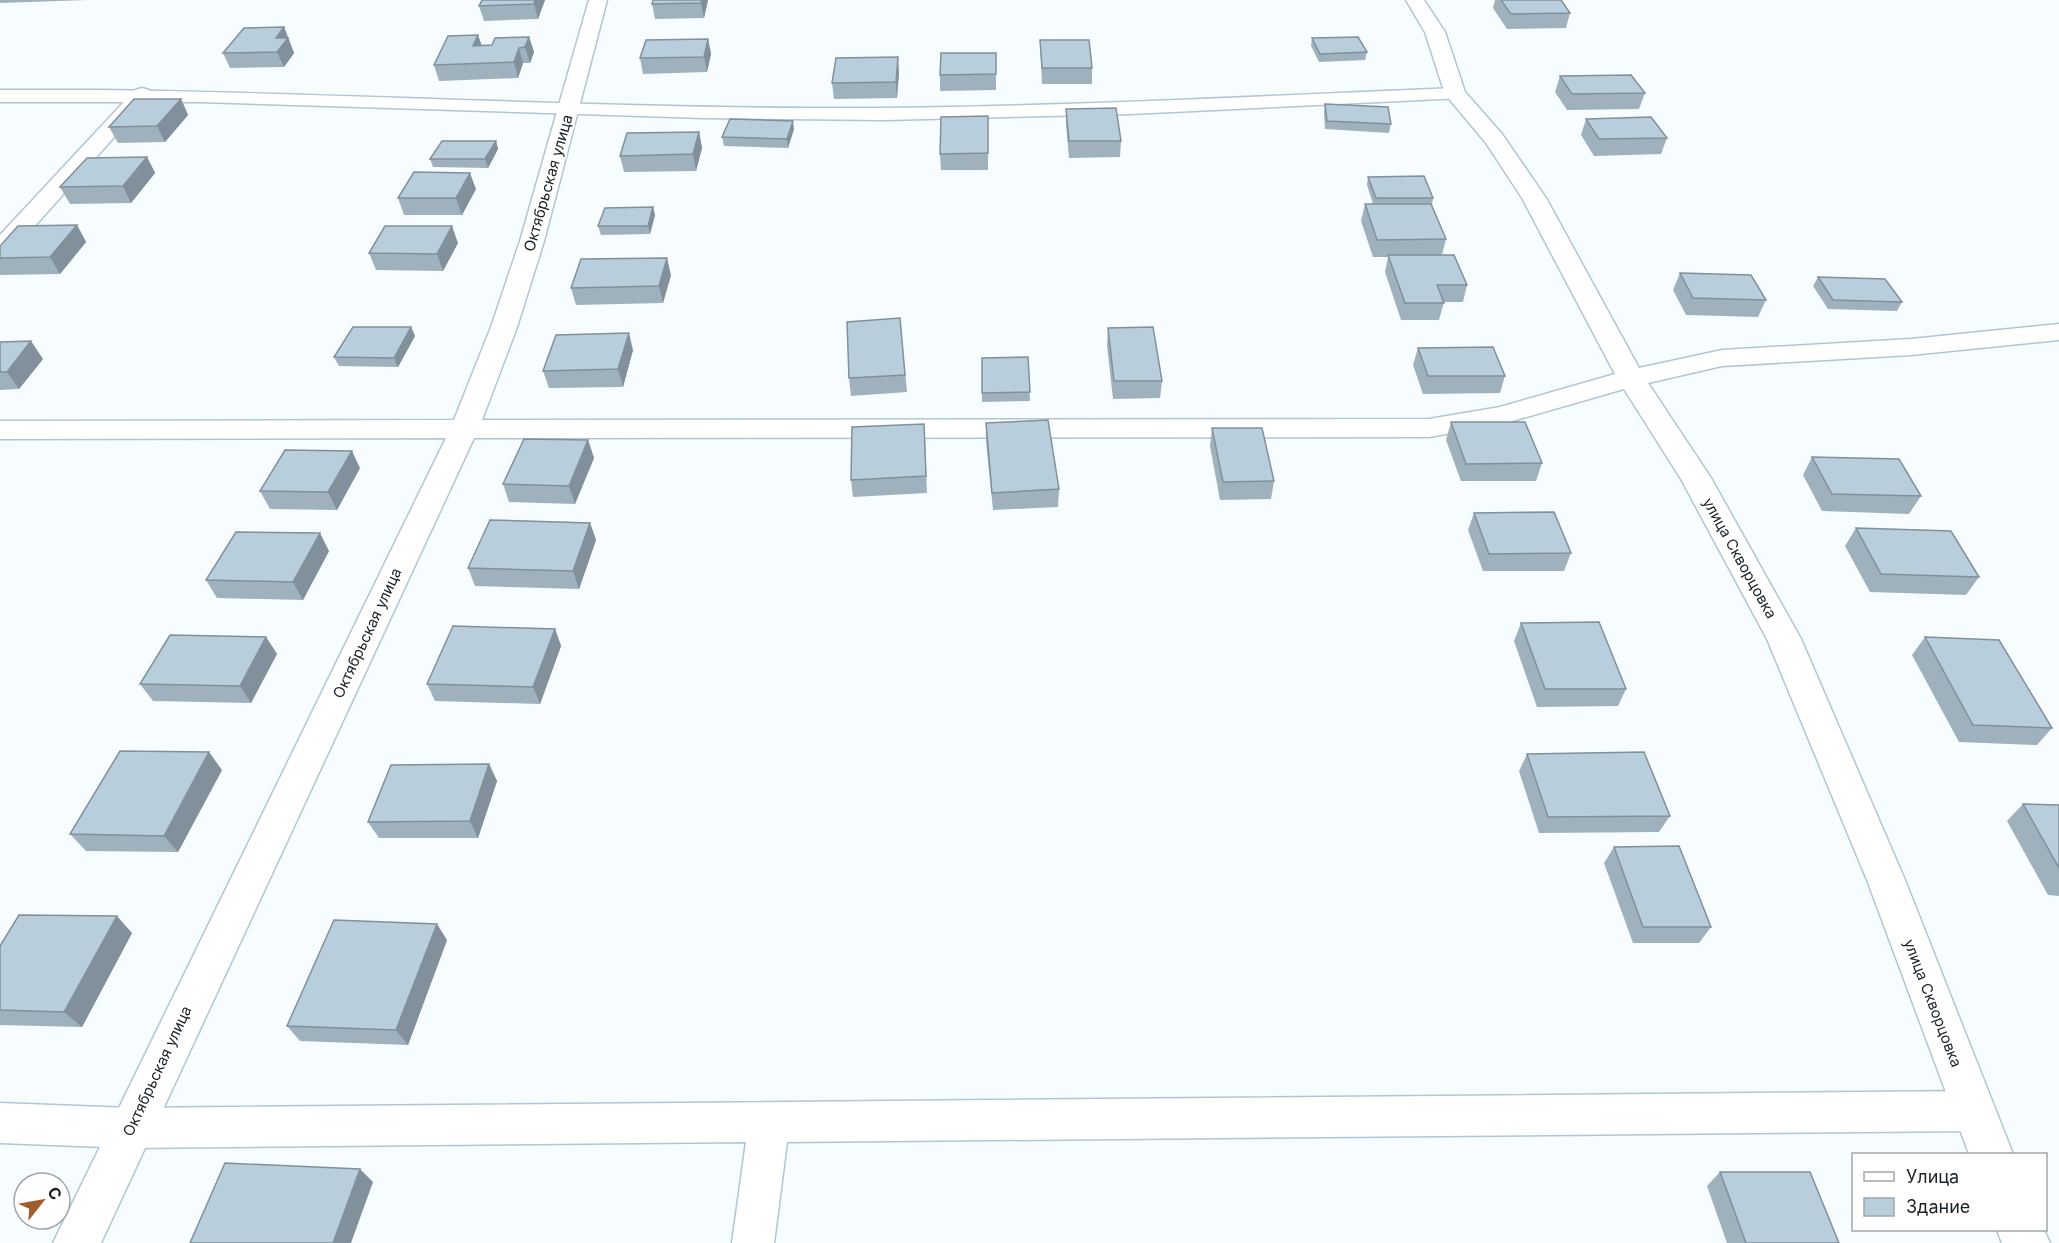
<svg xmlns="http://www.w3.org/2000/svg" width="2059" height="1243" font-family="Inter,sans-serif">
<rect width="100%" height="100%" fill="#f7fcff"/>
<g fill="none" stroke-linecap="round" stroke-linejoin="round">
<defs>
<g id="service">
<path d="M1455,88L1465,94L1462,98L1130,114L885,120L704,118L201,102H0V90H100C337,93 572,107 808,108C1024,109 1240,97 1455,88Z"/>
<polygon points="1974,1091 1988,1097 1994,1111 1988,1125 1974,1131 787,1142 774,1243 732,1243 746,1142 130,1148 0,1143 0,1103 130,1108"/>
</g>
<g id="minor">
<polygon points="589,0 607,0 544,241 517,327 482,420 1429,419 1500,407 1615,374 1522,198 1486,143 1445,94 1425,32 1406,0 1424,0 1445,32 1465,92 1502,134 1546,198 1639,368 1722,350 1911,339 2059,324 2059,340 1911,355 1722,366 1648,383 1711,478 1801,639 1905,880 2013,1154 1969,1154 1867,880 1767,639 1681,479 1624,389 1502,424 1429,437 474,438 101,1243 53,1243 446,438 0,439 0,421 454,420 491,327 520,241"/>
<polygon points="142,88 149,90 152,94 149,98 9,255 0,257 0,235 135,90"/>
<polygon points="1997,1230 2044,1230 2050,1243 2002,1243"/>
</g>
</defs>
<!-- service casing -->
<use href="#service" stroke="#b0c6d4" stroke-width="3"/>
<!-- minor casing -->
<use href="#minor" stroke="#b0c6d4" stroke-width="3"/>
<!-- service -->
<use href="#service" fill="#fff" fill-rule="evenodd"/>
<!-- minor -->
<use href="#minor" fill="#fff" fill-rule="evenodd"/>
</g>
<!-- wall -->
<g fill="#9eb1bd">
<polygon points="0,0 87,0 0,3"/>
<polygon points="482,0 545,0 538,19 484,21 479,6"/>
<polygon points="653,0 708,0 704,18 655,19 652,4"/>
<polygon points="1495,0 1561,0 1570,13 1566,28 1507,29 1493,8"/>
<polygon points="284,27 294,53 284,67 230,68 223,53"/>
<polygon points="478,35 482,46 492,45 529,37 534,52 530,63 523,63 518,78 439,81 434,65"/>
<polygon points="1312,38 1367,52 1365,60 1319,62 1311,46"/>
<polygon points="708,39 711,54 707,72 643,74 640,58"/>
<polygon points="1040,40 1092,68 1092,84 1042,84"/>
<polygon points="996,53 996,90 940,91 940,75"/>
<polygon points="899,72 897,98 834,99 832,83"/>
<polygon points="1560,76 1645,93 1639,109 1567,110 1555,92"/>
<polygon points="181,99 188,115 165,142 118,143 109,127"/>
<polygon points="1325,104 1391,124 1389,133 1325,129 1324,112"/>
<polygon points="1066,109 1121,141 1120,157 1069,158 1066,125"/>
<polygon points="988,116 988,170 941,170 940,154"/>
<polygon points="1586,119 1667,138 1661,154 1594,156 1581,135"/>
<polygon points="794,129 788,148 724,146 722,137"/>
<polygon points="699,132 702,148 696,171 624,172 620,156"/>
<polygon points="496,141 498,149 488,168 433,167 430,159"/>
<polygon points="147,157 155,173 131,203 70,204 60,187"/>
<polygon points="1368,177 1433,198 1432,205 1446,239 1442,255 1467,285 1463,302 1444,302 1439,320 1401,320 1385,272 1388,257 1373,257 1361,221 1365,204 1373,204 1367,185"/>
<polygon points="476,189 462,215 404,215 398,198"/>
<polygon points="653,207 655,215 650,234 601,235 598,226"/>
<polygon points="77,225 86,242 60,274 0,275 0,246"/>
<polygon points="458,243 443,271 376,270 369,253"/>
<polygon points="1680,273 1766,300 1758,317 1686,315 1673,290"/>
<polygon points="671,275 663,303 576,305 571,288"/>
<polygon points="1818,277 1902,302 1897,311 1828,309 1813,286"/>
<polygon points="900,318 907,392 851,396 849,378"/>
<polygon points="411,327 415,336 398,367 339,366 334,357"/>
<polygon points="1108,328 1162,381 1160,398 1113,399 1107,345"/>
<polygon points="0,342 43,359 19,389 0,390"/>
<polygon points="1418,348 1505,376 1500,393 1423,394 1413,365"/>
<polygon points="633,350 623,387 549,388 543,371"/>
<polygon points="1028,357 1030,401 982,402 982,358"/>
<polygon points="1451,422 1542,463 1536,481 1461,481 1446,440"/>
<polygon points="986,423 1059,489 1058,507 993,510 986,441"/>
<polygon points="1212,428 1274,481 1271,499 1220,500 1210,446"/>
<polygon points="588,440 594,458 575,504 509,502 503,484"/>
<polygon points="925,441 927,493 853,497 851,480"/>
<polygon points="1812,457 1921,496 1909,514 1822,511 1803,475"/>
<polygon points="360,468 337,510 270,509 260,491"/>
<polygon points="1474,513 1571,553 1564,571 1483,571 1468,530"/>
<polygon points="590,523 596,540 579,589 475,586 468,568"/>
<polygon points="1856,528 1979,577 1966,595 1870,592 1845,546"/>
<polygon points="329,551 303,600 217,598 206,580"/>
<polygon points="1521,623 1626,689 1618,706 1537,707 1514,641"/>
<polygon points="555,629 561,646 540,704 435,701 427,684"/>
<polygon points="266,637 277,654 251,703 153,701 140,684"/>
<polygon points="1925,637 2052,728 2037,745 1959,742 1912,655"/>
<polygon points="1527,754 1670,816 1659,832 1539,833 1519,771"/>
<polygon points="489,764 497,781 478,838 379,838 368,822"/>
<polygon points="222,770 178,852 86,851 70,834"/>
<polygon points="2023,804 2059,805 2059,896 2048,895 2007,821"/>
<polygon points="1614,847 1711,927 1699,943 1633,943 1604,863"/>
<polygon points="132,933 82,1027 0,1025 0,946"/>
<polygon points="447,940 408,1045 300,1041 287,1026"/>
<polygon points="1720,1172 1839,1243 1727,1243 1707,1186"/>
</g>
<!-- shaded-wall -->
<g fill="#81909a">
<polygon points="535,0 545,0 538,19 534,4"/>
<polygon points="702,0 708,0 704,18 701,3"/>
<polygon points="284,27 294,53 284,67 277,52 276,38"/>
<polygon points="478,35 483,50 473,46"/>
<polygon points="529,37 534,52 530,63 525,47"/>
<polygon points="708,39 711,54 707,72 704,57"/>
<polygon points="519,48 523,63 518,78 514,62"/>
<polygon points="898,57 899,72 897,98 896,82"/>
<polygon points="181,99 188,115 165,142 157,126"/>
<polygon points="793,121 794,129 788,148 787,139"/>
<polygon points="699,132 702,148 696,171 693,154"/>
<polygon points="496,141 498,149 488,168 485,159"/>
<polygon points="147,157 155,173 131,203 123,186"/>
<polygon points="470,173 476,189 462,215 456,198"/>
<polygon points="653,207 655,215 650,234 648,226"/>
<polygon points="77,225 86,242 60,274 50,257"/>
<polygon points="452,226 458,243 443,271 437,254"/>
<polygon points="667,258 671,275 663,303 659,286"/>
<polygon points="411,327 415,336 398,367 394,358"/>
<polygon points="629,333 633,350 623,387 618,369"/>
<polygon points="31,341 43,359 19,389 7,372"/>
<polygon points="588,440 594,458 575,504 569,486"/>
<polygon points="352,451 360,468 337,510 328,492"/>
<polygon points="590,523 596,540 579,589 573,571"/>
<polygon points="320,533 329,551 303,600 293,582"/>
<polygon points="555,629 561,646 540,704 533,687"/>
<polygon points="266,637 277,654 251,703 240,686"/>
<polygon points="209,752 222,770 178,852 164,836"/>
<polygon points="489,764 497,781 478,838 470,821"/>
<polygon points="117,916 132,933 82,1027 64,1012"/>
<polygon points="437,924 447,940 408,1045 396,1030"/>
<polygon points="360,1169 373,1182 351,1243 333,1243"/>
</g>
<!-- building -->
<g fill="#b8cedc" stroke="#81909a" stroke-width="1.5">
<polygon points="482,0 535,0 534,4 479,6"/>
<polygon points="653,0 702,0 701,3 652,4"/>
<polygon points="1501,0 1561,0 1570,13 1511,14"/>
<polygon points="284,27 276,38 288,38 277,52 223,53 244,28"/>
<polygon points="478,35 473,46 492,45 495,38 529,37 525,47 519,48 514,62 434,65 448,36"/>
<polygon points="1358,37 1367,52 1320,54 1312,38"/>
<polygon points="708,39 704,57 640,58 646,40"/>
<polygon points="1040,40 1089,40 1092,68 1042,68"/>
<polygon points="941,53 996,53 996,74 940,75"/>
<polygon points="898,57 896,82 832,83 836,58"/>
<polygon points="1631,75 1645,93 1572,94 1560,76"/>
<polygon points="134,99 181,99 157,126 109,127"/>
<polygon points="1325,104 1388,107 1391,124 1327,121"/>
<polygon points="1116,108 1121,141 1069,141 1066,109"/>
<polygon points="988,116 988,153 940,154 941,117"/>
<polygon points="1651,117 1667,138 1599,139 1586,119"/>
<polygon points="730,119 793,121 787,139 722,137"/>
<polygon points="699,132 693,154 620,156 627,133"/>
<polygon points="442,141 496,141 485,159 430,159"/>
<polygon points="147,157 123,186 60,187 87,158"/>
<polygon points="414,172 470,173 456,198 398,198"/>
<polygon points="1424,176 1433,198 1376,198 1368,177"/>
<polygon points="1365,204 1431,204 1446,239 1377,240"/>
<polygon points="653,207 648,226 598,226 605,208"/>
<polygon points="77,225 50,257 0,258 0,246 18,226"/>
<polygon points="385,226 452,226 437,254 369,253"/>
<polygon points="1388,255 1454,255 1467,285 1437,285 1444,303 1405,303"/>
<polygon points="667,258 659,286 571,288 581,259"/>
<polygon points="1680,273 1751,275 1766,300 1693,298"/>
<polygon points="1818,277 1885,279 1902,302 1833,300"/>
<polygon points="900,318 905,375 849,378 847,322"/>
<polygon points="353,327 411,327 394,358 334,357"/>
<polygon points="1153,327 1162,381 1114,381 1108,328"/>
<polygon points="629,333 618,369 543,371 556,335"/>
<polygon points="31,341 7,372 0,372 0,342"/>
<polygon points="1493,347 1505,376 1428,376 1418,348"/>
<polygon points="1028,357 1030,392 982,393 982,358"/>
<polygon points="1048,420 1059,489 992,493 986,423"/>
<polygon points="1451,422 1525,422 1542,463 1466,464"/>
<polygon points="924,424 926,476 851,480 852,427"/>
<polygon points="1212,428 1262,428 1274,481 1223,482"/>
<polygon points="524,439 588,440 569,486 503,484"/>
<polygon points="285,450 352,451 328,492 260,491"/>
<polygon points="1812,457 1899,459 1921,496 1832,494"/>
<polygon points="1554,512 1571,553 1489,554 1474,513"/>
<polygon points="490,520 590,523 573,571 468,568"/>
<polygon points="1856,528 1951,531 1979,577 1881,574"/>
<polygon points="236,532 320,533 293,582 206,580"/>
<polygon points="1599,622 1626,689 1545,689 1521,623"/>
<polygon points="453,626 555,629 533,687 427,684"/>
<polygon points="170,635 266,637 240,686 140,684"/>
<polygon points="1925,637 1999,640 2052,728 1973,725"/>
<polygon points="120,751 209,752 164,836 70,834"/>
<polygon points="1644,752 1670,816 1548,817 1527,754"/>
<polygon points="489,764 470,821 368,822 391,765"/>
<polygon points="2023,804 2059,805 2059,868"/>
<polygon points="1679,846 1711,927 1643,927 1614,847"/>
<polygon points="19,915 117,916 64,1012 0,1010 0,946"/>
<polygon points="334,920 437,924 396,1030 287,1026"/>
<polygon points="225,1163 360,1169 333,1243 190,1243"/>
<polygon points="1720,1172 1810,1172 1839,1243 1746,1243"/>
</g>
<g text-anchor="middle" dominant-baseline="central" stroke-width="4.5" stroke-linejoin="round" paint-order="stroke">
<!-- street labels -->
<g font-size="15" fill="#1a2228" stroke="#fff">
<text transform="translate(548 183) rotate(-74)">Октябрьская улица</text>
<text transform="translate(1740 558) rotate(61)">улица Скворцовка</text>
<text transform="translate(367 633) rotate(-65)">Октябрьская улица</text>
<text transform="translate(1933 1003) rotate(69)">улица Скворцовка</text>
<text transform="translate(157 1071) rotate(-65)">Октябрьская улица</text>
</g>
</g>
<!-- legend -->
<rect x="1852" y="1153" width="195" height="78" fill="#ffffff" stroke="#a3a7a9" stroke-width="1.5"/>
<rect x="1864" y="1172" width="30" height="9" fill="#ffffff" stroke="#a3a7a9" stroke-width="1.5"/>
<text x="1906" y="1183" font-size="18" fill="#1a2228">Улица</text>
<rect x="1864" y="1198" width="30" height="18" fill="#b8cedc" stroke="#a3a7a9" stroke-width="1.5"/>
<text x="1906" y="1213" font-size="18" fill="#1a2228">Здание</text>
<!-- north arrow -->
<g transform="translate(42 1201) rotate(59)"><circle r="28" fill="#ffffff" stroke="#a3a7a9" stroke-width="1.5"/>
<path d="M0-4.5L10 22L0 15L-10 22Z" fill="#a15e2d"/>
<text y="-9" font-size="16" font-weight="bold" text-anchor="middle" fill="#1a2228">С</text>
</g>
</svg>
